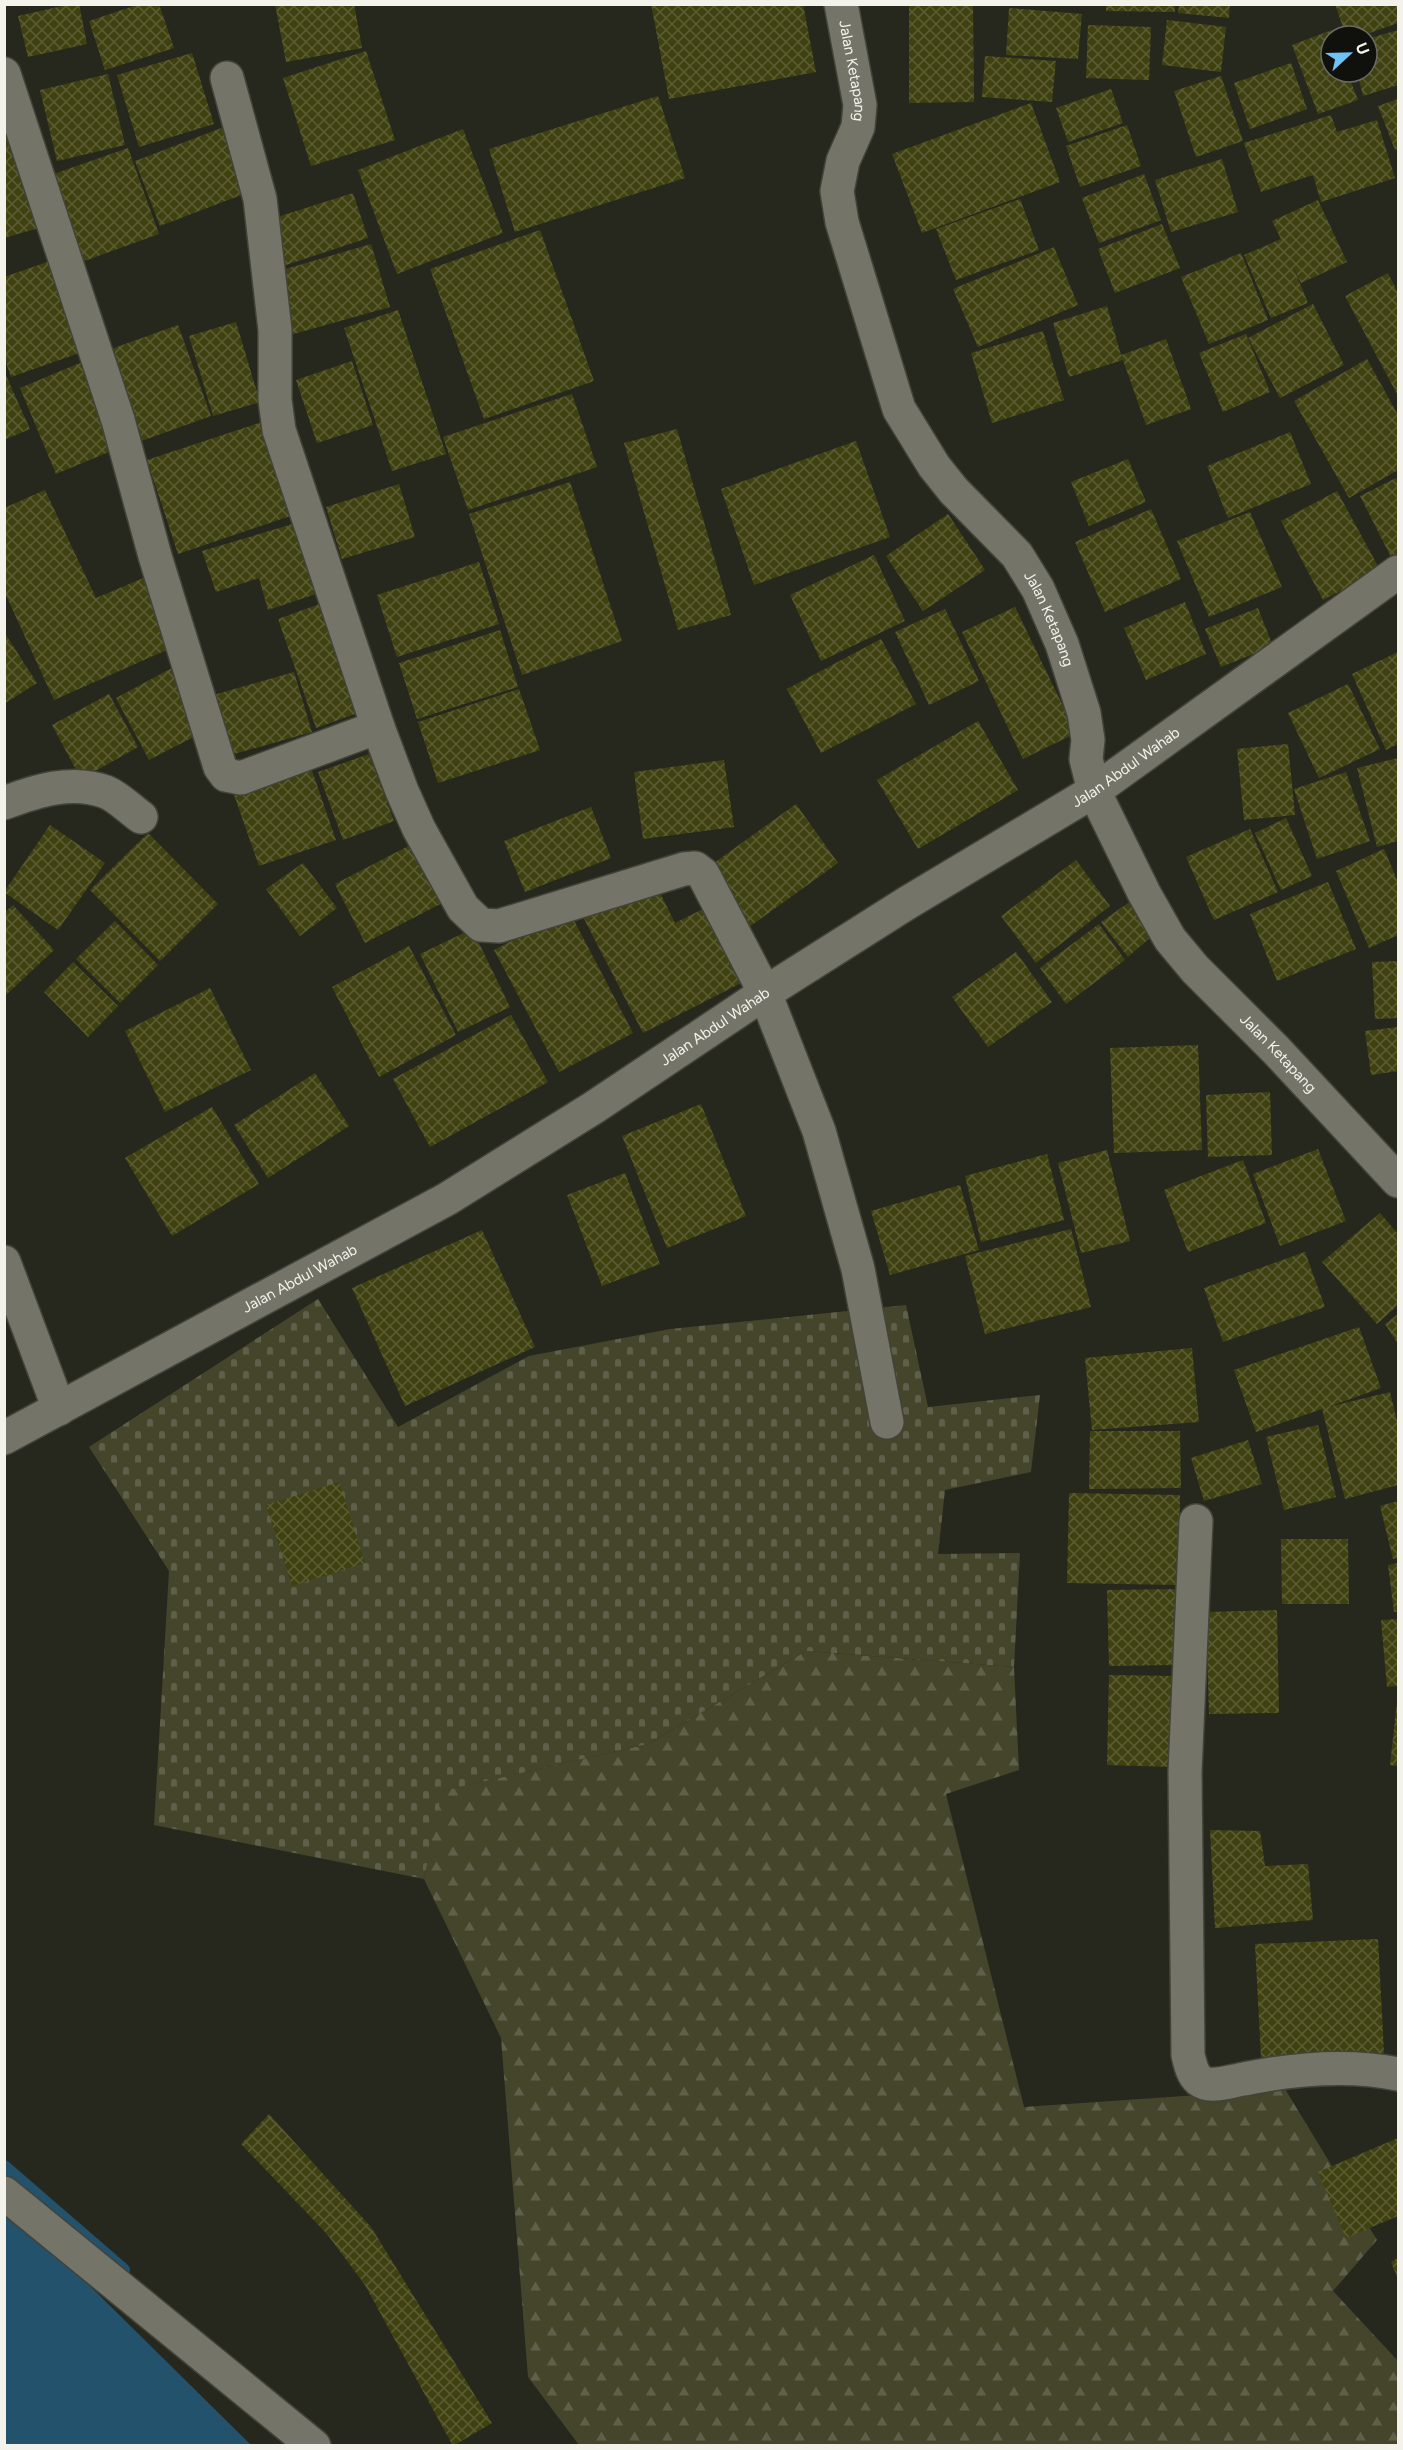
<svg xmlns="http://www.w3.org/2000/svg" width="1403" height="2450" font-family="Figtree,sans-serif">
<defs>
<pattern id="forest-firs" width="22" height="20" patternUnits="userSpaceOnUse" patternTransform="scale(1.5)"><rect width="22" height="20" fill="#44452a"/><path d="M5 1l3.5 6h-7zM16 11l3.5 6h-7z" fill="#5f6049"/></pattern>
<pattern id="cemetery-stones" width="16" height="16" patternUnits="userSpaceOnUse" patternTransform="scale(1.5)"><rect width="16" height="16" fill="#44452a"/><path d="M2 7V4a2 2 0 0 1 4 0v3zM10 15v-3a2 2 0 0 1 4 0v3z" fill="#5f6049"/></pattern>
<pattern id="building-cross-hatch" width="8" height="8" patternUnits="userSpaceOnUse" patternTransform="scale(1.5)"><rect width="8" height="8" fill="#404111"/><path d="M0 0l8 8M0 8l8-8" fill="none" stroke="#5c5d34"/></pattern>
</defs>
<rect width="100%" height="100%" fill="#27281d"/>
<!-- forest -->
<polygon fill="url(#forest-firs)" points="806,1651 1014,1667 1019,1770 946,1794 1024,2107 1285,2089 1377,2240 1333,2291 1398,2361 1398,2445 579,2445 528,2377 501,2038 424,1879 441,1791 648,1744"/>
<!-- cemetery -->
<polygon fill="url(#cemetery-stones)" points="318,1299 398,1427 529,1356 670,1329 906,1305 928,1407 1040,1395 1031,1472 945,1490 938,1554 1020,1553 1014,1667 806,1651 648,1744 442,1791 424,1879 154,1825 169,1571 89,1447"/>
<!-- water -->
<polygon fill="#23526d" points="4,2206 13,2210 251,2445 5,2445"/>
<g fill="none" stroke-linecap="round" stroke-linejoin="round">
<!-- stream -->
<polyline stroke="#23526d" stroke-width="14" points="4,2167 123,2270"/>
</g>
<!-- building -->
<g fill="url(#building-cross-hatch)">
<polygon points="71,4 79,4 87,44 28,57 18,16"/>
<polygon points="140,4 159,4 174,48 105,70 89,21"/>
<polygon points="275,4 354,4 362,48 286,62"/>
<polygon points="651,4 803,4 816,72 669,99"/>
<polygon points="1106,4 1175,4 1175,12 1106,11"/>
<polygon points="1179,4 1230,4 1229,18 1178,13"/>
<polygon points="1335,4 1398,4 1398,23 1361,36 1346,36"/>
<polygon points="973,5 974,102 909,103 909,6"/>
<polygon points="1009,8 1082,14 1078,59 1006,55"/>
<polygon points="1167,20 1226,27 1221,72 1162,65"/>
<polygon points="1088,25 1151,27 1149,80 1086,78"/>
<polygon points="1332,30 1334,36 1331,36 1331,72 1347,72 1358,100 1318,114 1292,45"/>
<polygon points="1398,30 1398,85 1363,96 1357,72 1367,72 1367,39"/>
<polygon points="366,51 395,140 311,166 283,78"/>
<polygon points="192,53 214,124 139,147 117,75"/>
<polygon points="985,56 1056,61 1052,102 982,97"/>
<polygon points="1291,63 1307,109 1250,129 1234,83"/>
<polygon points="108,74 125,145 57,161 40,90"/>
<polygon points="1221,76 1243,141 1196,157 1174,91"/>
<polygon points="1111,89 1123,123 1068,142 1056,108"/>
<polygon points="658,96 685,178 515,232 489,149"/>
<polygon points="1398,99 1398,149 1395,150 1378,106"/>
<polygon points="1031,103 1060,182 922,233 892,154"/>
<polygon points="1331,115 1337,132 1377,120 1395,178 1321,202 1313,175 1261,192 1244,143"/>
<polygon points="4,117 46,226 4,238"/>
<polygon points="1127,125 1141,166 1080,187 1066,146"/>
<polygon points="224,127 249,192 160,226 135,161"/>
<polygon points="463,129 503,233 397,274 358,170"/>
<polygon points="128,148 159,234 76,264 45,177"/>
<polygon points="1222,159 1238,212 1171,232 1155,180"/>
<polygon points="1144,174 1161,220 1099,243 1082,198"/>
<polygon points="353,193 368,238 283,266 268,220"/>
<polygon points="1020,199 1039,250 956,280 936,229"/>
<polygon points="1318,200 1347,262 1301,283 1292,264 1308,303 1271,318 1244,255 1281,239 1272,221"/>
<polygon points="1162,224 1180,268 1115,293 1098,249"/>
<polygon points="540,230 594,381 484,419 430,269"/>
<polygon points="371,244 390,307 290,335 272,273"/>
<polygon points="1054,247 1078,305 978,347 953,289"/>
<polygon points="1241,253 1268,320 1209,344 1181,277"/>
<polygon points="56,259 88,350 11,377 4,357 4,277"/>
<polygon points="1388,273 1398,293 1398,396 1345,296"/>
<polygon points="1313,304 1344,365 1280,398 1248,338"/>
<polygon points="1107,306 1121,355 1166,339 1191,409 1146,425 1123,360 1069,377 1053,323"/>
<polygon points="398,310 446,454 392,471 344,328"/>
<polygon points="236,322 260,402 213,416 189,336"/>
<polygon points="178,325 211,416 133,444 100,353"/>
<polygon points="1043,331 1064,400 992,423 971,353"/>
<polygon points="1246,334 1270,392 1223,412 1199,353"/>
<polygon points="1367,359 1398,415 1398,470 1349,498 1294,401"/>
<polygon points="87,360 123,446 56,474 20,388"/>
<polygon points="352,361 373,425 317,443 296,380"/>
<polygon points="4,371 30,429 4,440"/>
<polygon points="572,394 597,467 468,510 443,437"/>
<polygon points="271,419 302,512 178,554 147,460"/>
<polygon points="677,429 731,615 678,630 624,443"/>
<polygon points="1290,432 1311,484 1228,518 1207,466"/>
<polygon points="856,441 890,537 754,585 721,489"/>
<polygon points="1128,459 1146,502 1089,526 1071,482"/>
<polygon points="1396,478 1398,482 1398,555 1392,559 1360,496"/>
<polygon points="570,482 622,641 522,675 469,514"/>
<polygon points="399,484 415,537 342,559 326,507"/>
<polygon points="45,490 96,598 153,574 180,644 54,700 4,591 4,508"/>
<polygon points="1337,491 1380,570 1323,600 1281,521"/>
<polygon points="1151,509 1181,579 1105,612 1075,542"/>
<polygon points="1250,512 1282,587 1209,617 1177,541"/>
<polygon points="948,514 985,570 923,611 886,556"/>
<polygon points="296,523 316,594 268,610 259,578 216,592 202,551"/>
<polygon points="874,555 905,621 821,661 790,595"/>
<polygon points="479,562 499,624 397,657 377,595"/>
<polygon points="328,601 366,710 316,728 278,619"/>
<polygon points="1185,602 1206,654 1146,680 1124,628"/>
<polygon points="1015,607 1076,733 1023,759 962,632"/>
<polygon points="1258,608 1273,646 1221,667 1205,629"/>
<polygon points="945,609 979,681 929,705 895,632"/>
<polygon points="500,630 518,687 417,719 399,663"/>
<polygon points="4,632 37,683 4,704"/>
<polygon points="881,639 916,704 821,753 787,689"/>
<polygon points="1398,652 1398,744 1386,750 1352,674"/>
<polygon points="174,667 207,730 149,760 116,698"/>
<polygon points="294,672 312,732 220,758 203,698"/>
<polygon points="1348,684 1380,749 1319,778 1288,713"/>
<polygon points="519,689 540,750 438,783 418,722"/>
<polygon points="109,694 138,747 81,779 52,725"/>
<polygon points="978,721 1018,790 918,849 877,780"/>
<polygon points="1288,744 1295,815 1244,820 1237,749"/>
<polygon points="369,754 394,821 343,840 318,772"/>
<polygon points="1398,758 1398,841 1377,847 1357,768"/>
<polygon points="724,760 734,827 643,839 634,772"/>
<polygon points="310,765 336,840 259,866 233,792"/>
<polygon points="1346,772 1370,841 1317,859 1294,789"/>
<polygon points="796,804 838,863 749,927 707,868"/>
<polygon points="591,807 611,858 525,892 504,841"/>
<polygon points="1286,818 1312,876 1281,890 1255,833"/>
<polygon points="50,825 105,863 58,930 4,892"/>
<polygon points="1250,829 1278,892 1214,920 1186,857"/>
<polygon points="148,833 218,904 160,961 90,890"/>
<polygon points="418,841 448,900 365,943 335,884"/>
<polygon points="1384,849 1398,882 1398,935 1369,948 1336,871"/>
<polygon points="1076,860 1110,906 1036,963 1001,916"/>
<polygon points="303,863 337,908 300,936 266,889"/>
<polygon points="653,879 675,923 709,906 747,980 643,1033 582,915"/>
<polygon points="1328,882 1356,949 1277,981 1250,914"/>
<polygon points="1138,896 1161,928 1128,957 1101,922"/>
<polygon points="13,905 54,950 6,995 4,913"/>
<polygon points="569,911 633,1033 559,1072 494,950"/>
<polygon points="115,921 158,965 120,1003 76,959"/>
<polygon points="1099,924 1125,960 1066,1004 1040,968"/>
<polygon points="472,929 510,1007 458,1032 420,954"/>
<polygon points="409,946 456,1035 379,1077 332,987"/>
<polygon points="1016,952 1052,1002 988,1047 952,997"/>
<polygon points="1398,961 1398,1018 1375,1019 1372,962"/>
<polygon points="73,962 118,1006 88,1037 44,992"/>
<polygon points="210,988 251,1070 165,1112 125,1031"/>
<polygon points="511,1015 548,1082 430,1147 393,1079"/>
<polygon points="1398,1027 1398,1071 1371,1075 1365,1031"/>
<polygon points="1198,1045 1202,1150 1114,1153 1110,1048"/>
<polygon points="315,1073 349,1126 268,1178 234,1125"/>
<polygon points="1270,1092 1272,1155 1208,1157 1206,1095"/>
<polygon points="701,1104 746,1216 667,1248 622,1136"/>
<polygon points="212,1107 259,1184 172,1236 125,1158"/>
<polygon points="1318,1149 1346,1221 1280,1246 1253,1174"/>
<polygon points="1107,1150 1130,1241 1081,1253 1058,1163"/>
<polygon points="1047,1154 1064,1220 981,1242 965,1176"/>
<polygon points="1243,1160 1266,1223 1188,1252 1164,1190"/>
<polygon points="625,1173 660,1264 602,1286 567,1195"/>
<polygon points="960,1185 979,1250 890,1275 871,1211"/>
<polygon points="1380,1213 1398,1234 1398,1305 1377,1324 1322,1262"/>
<polygon points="1071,1229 1091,1307 985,1334 965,1256"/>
<polygon points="482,1230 535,1347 405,1406 352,1288"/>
<polygon points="1305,1252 1325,1307 1223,1342 1204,1288"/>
<polygon points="1398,1314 1398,1344 1385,1324"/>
<polygon points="1359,1327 1381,1388 1328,1407 1390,1392 1398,1425 1398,1485 1345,1499 1322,1409 1256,1432 1234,1370"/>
<polygon points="1192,1348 1199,1422 1092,1430 1085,1358"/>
<polygon points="1318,1425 1336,1497 1284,1510 1266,1437"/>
<polygon points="1090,1431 1180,1431 1181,1488 1089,1489"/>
<polygon points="1248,1440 1262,1484 1204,1501 1191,1458"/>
<polygon points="339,1482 365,1563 292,1586 266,1505"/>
<polygon points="1069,1493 1180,1495 1179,1585 1067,1583"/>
<polygon points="1398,1501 1398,1558 1393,1559 1380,1506"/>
<polygon points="1281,1539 1348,1539 1349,1604 1282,1604"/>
<polygon points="1398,1563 1398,1612 1394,1612 1388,1565"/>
<polygon points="1176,1589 1177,1665 1109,1666 1107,1590"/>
<polygon points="1277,1610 1279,1713 1209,1714 1206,1612"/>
<polygon points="1398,1619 1398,1686 1387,1687 1381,1620"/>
<polygon points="1109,1675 1177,1676 1175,1767 1107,1765"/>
<polygon points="1397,1702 1398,1703 1398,1766 1390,1765"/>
<polygon points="1210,1830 1260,1831 1265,1866 1308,1864 1313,1920 1215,1928"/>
<polygon points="1378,1939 1384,2053 1261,2058 1255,1944"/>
<polygon points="269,2114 371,2227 492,2423 453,2446 365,2285 327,2234 241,2144"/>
<polygon points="1398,2138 1398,2216 1346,2238 1318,2172"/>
<polygon points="1398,2258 1398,2279 1391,2262"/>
</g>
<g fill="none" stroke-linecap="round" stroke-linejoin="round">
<defs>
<g id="minor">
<path id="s1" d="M841,4L860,105L858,127L843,161L837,191L842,222L899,409L934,466L954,491L1017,555L1038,589L1062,644L1084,713L1088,740L1086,759L1094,791L1144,893L1170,939L1195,969L1276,1050L1398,1181"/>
<polyline points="4,74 118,420 155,556 220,767 226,775 241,778 378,727 402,791 419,829 463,908 481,925 499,926 684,869 695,868 703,874 765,993 819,1131 858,1269 887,1422"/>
<polyline points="227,78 260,199 275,330 275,400 279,430 378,727"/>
<path d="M4,803C36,791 72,779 106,792C118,797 130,809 141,817"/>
<polyline points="4,1262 59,1409"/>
<path id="s2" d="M4,1438L447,1199L593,1108L765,993L907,903L1094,791L1398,572"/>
<path d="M1196,1521L1185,1772L1188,2055C1190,2063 1192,2074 1199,2080C1210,2089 1231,2081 1244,2079C1293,2069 1348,2064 1398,2074"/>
<polyline points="4,2193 314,2446"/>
</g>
</defs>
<!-- minor casing -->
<use href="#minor" stroke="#424339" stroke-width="36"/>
<!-- minor -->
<use href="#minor" stroke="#747468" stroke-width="33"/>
</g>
<g text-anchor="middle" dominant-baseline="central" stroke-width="4.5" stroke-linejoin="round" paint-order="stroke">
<!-- street labels -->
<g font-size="15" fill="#f3f3ec" stroke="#10100c">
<text stroke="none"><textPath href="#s1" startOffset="68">Jalan Ketapang</textPath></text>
<text stroke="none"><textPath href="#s1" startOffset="680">Jalan Ketapang</textPath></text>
<text stroke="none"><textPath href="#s2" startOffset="1308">Jalan Abdul Wahab</textPath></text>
<text stroke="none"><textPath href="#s2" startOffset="822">Jalan Abdul Wahab</textPath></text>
<text stroke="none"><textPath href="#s1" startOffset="1184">Jalan Ketapang</textPath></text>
<text stroke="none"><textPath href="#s2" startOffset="336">Jalan Abdul Wahab</textPath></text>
</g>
</g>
<!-- border -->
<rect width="1403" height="2450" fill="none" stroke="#f3f3ec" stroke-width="12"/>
<!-- north arrow -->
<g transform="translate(1349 54) rotate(68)"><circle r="28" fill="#10100c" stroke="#6b6b66" stroke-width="1.5"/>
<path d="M0-4.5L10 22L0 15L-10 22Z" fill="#6fc2f4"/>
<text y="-9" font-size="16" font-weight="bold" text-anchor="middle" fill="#f3f3ec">U</text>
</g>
</svg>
